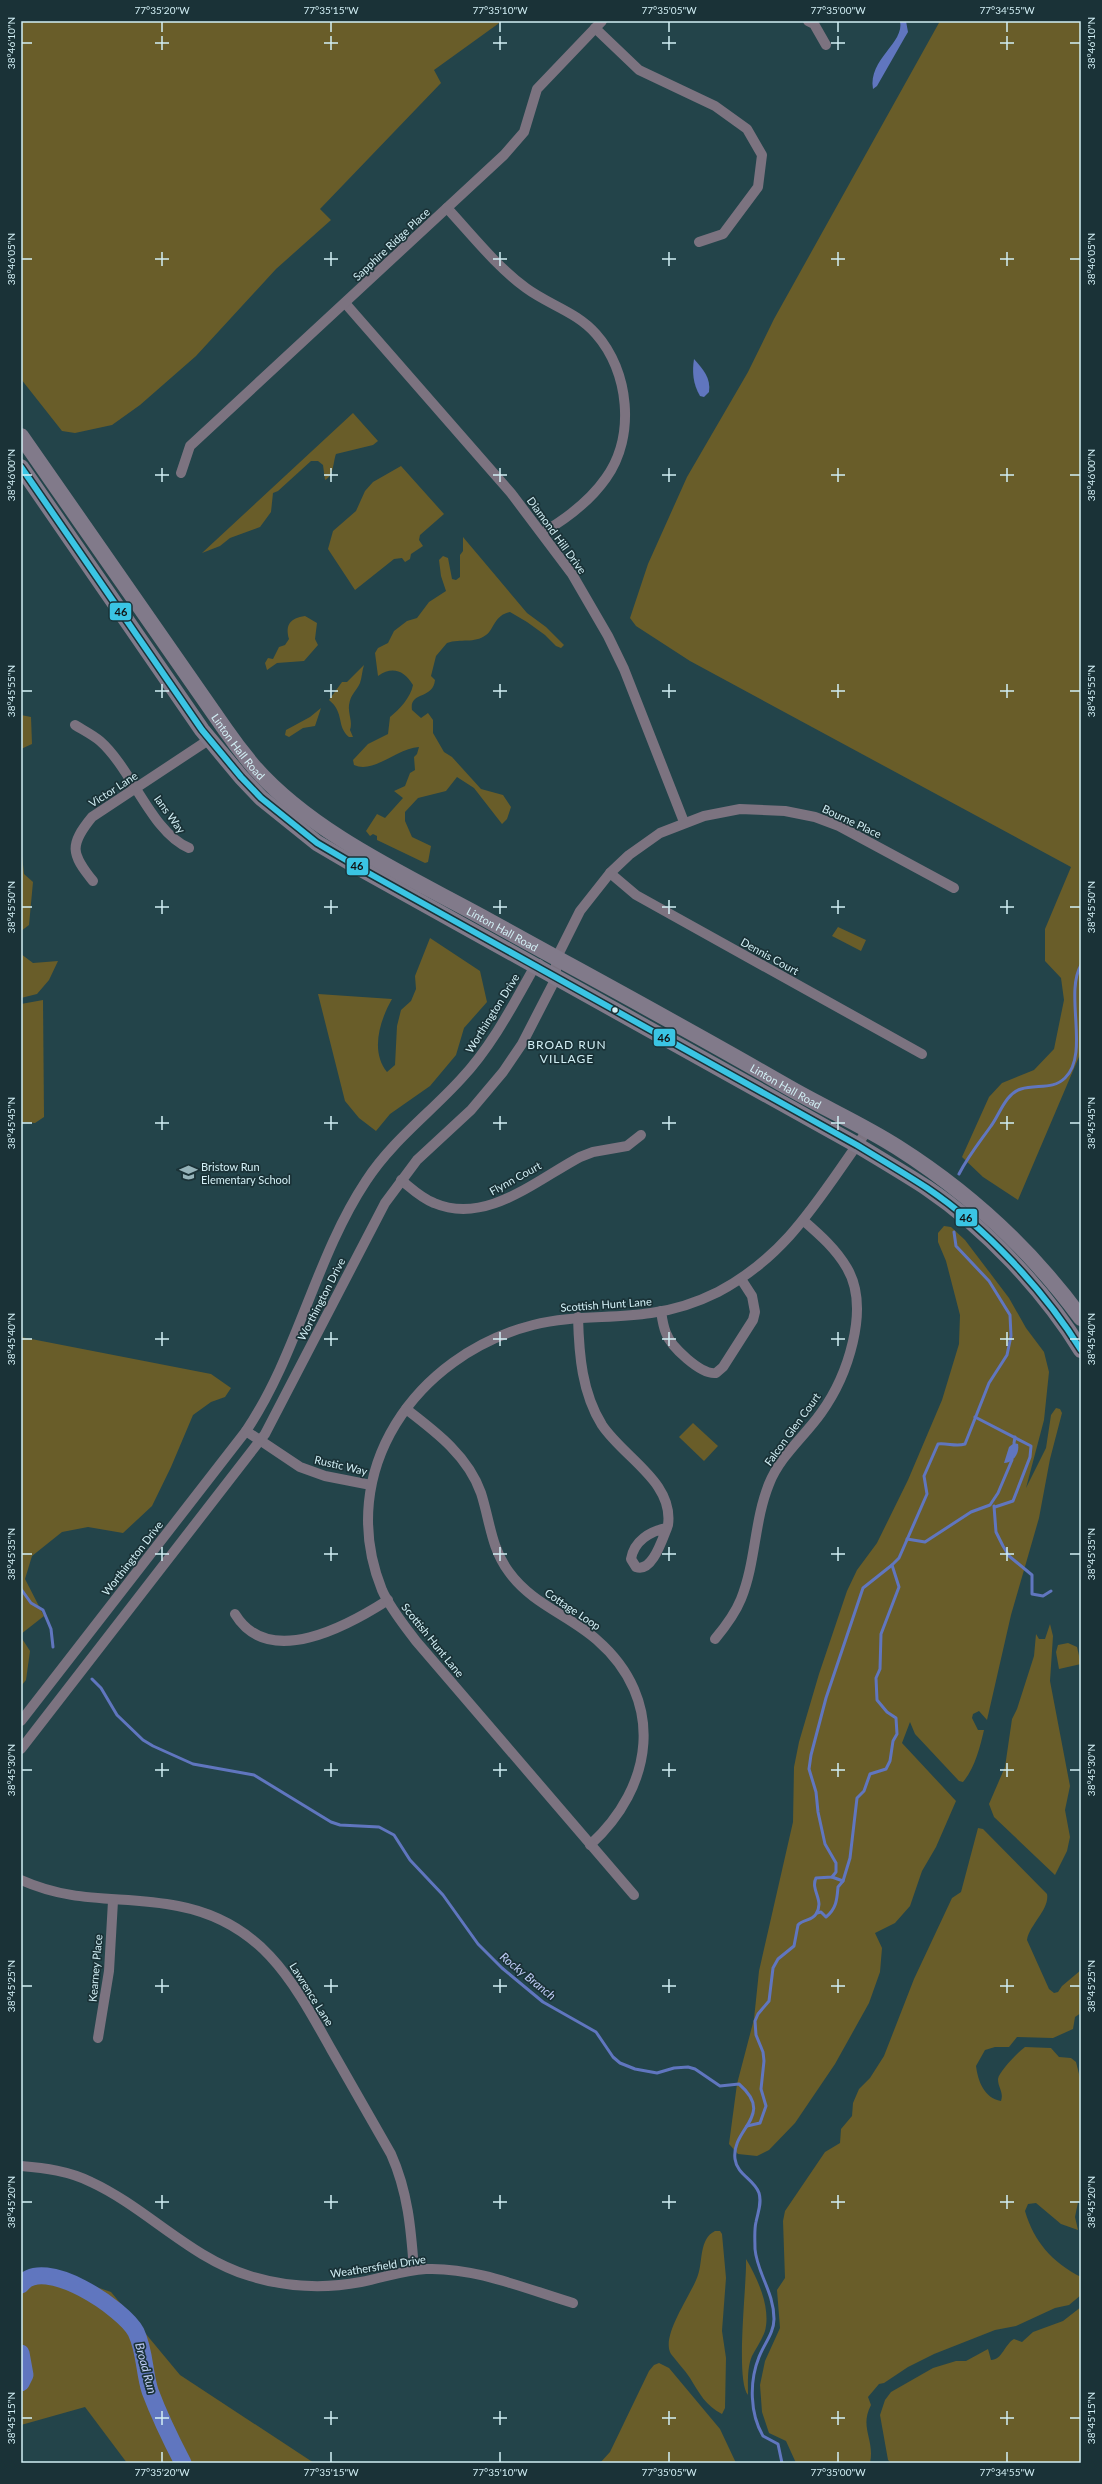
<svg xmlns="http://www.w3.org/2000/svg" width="1102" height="2484" font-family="Lato,sans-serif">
<rect width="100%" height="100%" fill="#23444a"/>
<!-- green -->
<g fill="#695d29">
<polygon points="21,21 502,21 434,70 441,83 320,209 331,220 276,269 196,356 140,405 112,425 75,433 62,431 21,379"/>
<polygon points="940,21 1081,21 1081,1052 1018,1200 983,1177 962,1157 989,1097 1002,1083 1034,1070 1054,1049 1064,1000 1061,978 1045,961 1045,929 1071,867 690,661 636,626 630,618 648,564 687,477 748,372 774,319"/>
<path d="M353,413L378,441L373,445L336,454C333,462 334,476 325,480L323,465L318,461H311L278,491L273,493L271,512L260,527L230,538L220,546L202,553Z"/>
<polygon points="401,466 444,514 420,535 419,540 423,546 411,554 410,559 405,562 402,558 394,559 355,590 328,549 333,531 356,511 365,491 373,482"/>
<path d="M463,537L527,613L546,627L564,645L561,648L556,646L545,635L527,622L510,612C494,615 494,630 486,635C474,644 461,638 447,643L436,656L431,676L435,680C433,700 409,691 412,710L421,718L428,713L433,720V733L444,752L452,757L481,789L503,795L511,807L507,819L502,824L474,788L457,777L446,791L418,798L405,812V821L412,837L431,846L428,862L425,863L377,840V836L373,834L370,836L366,831L377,814L385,818L403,798L394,791L405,786L410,773L415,770L414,757L417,754L419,747C397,748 374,774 354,765L353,760L368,744L388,734L390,717C399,710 411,697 413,685C404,670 392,666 378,676L375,653L378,648L388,643L394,631L407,621L417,618L429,602L446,591L441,576L439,560L443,556L448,558L452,579L456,580L460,577V555L463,551Z"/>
<path d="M305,616L317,623L315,639L318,645L304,661L277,663L267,670L265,663L268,658L273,659L279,647L285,645L289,639C285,625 290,618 305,616Z"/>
<path d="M364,665C362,671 362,677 360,683C356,692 351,693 349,705C348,714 353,722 350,730L353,737H349C336,726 345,713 329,700L342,682H347Z"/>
<polygon points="321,708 315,726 303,728 289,737 285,735 286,730 310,717"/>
<polygon points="21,715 31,717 32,744 21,749"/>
<polygon points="21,846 24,874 33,882 29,925 21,931"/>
<polygon points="838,927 866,940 861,951 832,936"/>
<path d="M430,938L480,971L487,1002L464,1028L456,1055L430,1086L390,1114L376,1131L359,1118L345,1101L318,994L392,999C380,1020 370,1051 387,1072L395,1065L397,1026L401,1010L411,1001L416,989L415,976Z"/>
<polygon points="21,954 33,963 58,961 49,980 37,994 21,998"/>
<polygon points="43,1000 44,1117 35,1123 21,1122 21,1004"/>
<path d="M944,1226L951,1227L965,1240L1009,1298L1026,1328L1044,1352L1049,1372L1044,1420L1026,1488L1046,1448L1051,1415L1056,1408L1060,1409L1062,1413L1050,1459L1039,1518L1011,1615L987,1720L979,1711L973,1714L972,1718L978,1730H984C980,1747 975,1768 963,1782L959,1781L915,1734L910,1722L902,1743L956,1801L936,1847L922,1871L910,1906L895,1923L875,1933L882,1948L880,1972L869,2003L835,2064L795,2123L769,2150L757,2156L738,2154L729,2144L737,2084L754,2019L759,1971L793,1822L794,1767L799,1742L819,1674L847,1591L857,1570L877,1543L908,1480L942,1400L959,1344L960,1315L946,1261L938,1242V1233Z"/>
<polygon points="21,1337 211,1374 231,1388 225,1397 211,1402 193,1415 171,1467 152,1506 123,1533 88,1527 62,1532 32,1556 25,1579 44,1616 21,1634"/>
<polygon points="693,1423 718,1446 704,1461 679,1437"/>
<polygon points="1050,1624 1053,1636 1050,1681 1070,1786 1065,1810 1070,1837 1067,1851 1055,1875 994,1817 989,1804 1005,1767 1012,1719 1017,1709 1034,1656 1036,1634 1039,1639 1045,1639"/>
<polygon points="21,1637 30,1651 26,1680 21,1686"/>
<polygon points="1068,1643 1077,1647 1081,1664 1059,1669 1056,1652 1058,1645"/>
<path d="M978,1828L983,1829L1047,1894C1050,1909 1030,1924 1027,1940L1049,1989L1054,1993L1058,1992L1062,1986L1081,1970V2013L1075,2017L1073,2029L1053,2038L1017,2037L1009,2047H995L985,2050L976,2066C978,2081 984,2098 1001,2101C1004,2092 998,2088 998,2079C999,2072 1018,2052 1025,2047L1051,2048L1059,2057L1071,2058L1076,2062L1081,2082V2200L1078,2202L1075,2217L1078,2230L1061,2224L1036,2203L1028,2204L1025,2211C1034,2242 1052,2262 1081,2277V2295L1069,2305L1055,2308L1016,2326L995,2330L934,2354L908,2367L884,2383L879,2384L868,2397L871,2405C859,2428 875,2439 870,2463H796L786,2441L769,2433L762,2412L760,2385L765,2361L780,2328L777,2290L785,2278L783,2221L785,2211L825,2152L840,2143L841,2129L852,2116L853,2103L859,2089L870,2078L884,2056L914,1979L952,1898L961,1892Z"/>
<path d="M715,2231H720L722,2234L726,2278L722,2331L726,2358L725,2408L722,2414C706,2406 699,2393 690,2378C684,2369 677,2362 671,2354C660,2336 692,2294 698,2275C703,2261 699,2239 715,2231Z"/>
<path d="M746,2259C758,2279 771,2308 765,2331C762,2340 756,2348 752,2356C747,2368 748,2382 748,2395C735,2379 747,2284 746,2259Z"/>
<polygon points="47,2270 111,2292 180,2375 314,2463 127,2463 85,2407 21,2425 21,2272"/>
<path d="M1081,2307V2463H891L888,2460L880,2415L885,2400L891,2392L933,2368L956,2361H966L988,2349L991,2360C1002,2360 1005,2344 1014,2339L1022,2342L1033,2332L1063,2321Z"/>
<polygon points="659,2363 669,2368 720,2429 736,2463 600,2463 610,2452 649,2371 654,2365"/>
</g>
<!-- water -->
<g fill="#6076bf">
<path d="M900,21H906L908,32L905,37L877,86L873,89C868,59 905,43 900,21Z"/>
<path d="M694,359C703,369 711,378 709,392L704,397L700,396C693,384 692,372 694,359Z"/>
<path d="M1014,1443L1018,1444C1020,1453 1013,1463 1004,1463L1009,1447Z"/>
</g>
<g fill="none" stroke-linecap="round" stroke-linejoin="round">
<!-- stream -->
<g stroke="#6076bf" stroke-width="3">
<path d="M959,1174C969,1155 979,1143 991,1126C1000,1114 1005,1094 1021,1089C1036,1084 1053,1090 1065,1078C1090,1054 1064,994 1081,965"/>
<polyline points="975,1417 1031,1446 1030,1457 1013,1501 995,1507"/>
<polyline points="1014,1443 1015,1437"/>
<polyline points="994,1506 996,1532 1003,1546 1009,1556 1032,1575 1032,1594 1043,1596 1051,1591"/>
<polyline points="907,1539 925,1542 971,1512 990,1505 998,1493 1012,1460"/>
<polyline points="21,1589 31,1603 43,1610 51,1629 53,1647"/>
<path d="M92,1679L101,1688L117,1715L143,1740L153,1746L193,1764L254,1775L331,1822L340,1825L379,1827L394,1835L410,1860L443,1895L478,1944L502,1968L543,2002L596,2032L613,2057L620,2063L635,2069L657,2073L674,2068L688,2067L695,2069L720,2086L739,2084C776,2116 731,2128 735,2159C737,2175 754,2179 759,2193C762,2203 758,2212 756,2222C754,2230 755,2241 755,2249C757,2273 774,2292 774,2319C774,2333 764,2344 759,2357C749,2382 750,2414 763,2436L778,2444L782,2463"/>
<polyline points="832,1877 843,1881 850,1858 857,1798 864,1791 870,1774 886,1769 890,1761 893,1741 897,1734 896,1718 887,1712 877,1700 876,1678 880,1669 881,1634 899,1587 892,1565"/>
<path d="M817,1913L821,1912L826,1917C837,1908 837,1898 838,1887L843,1881"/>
<path d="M747,2126L760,2123L766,2106L761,2089L764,2061L763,2052L756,2035L755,2021L758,2014L769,2001L773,1968L778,1959L794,1946L798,1925C803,1919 812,1921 816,1914C825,1900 810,1890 816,1878L832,1877L836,1872V1863L825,1844L818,1812L816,1792L809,1769L811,1755L826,1698L863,1588L892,1565L899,1558L927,1494L924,1476L938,1444C948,1443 956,1447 965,1444L989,1383L1007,1355L1011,1336L1010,1315L989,1281L956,1246L954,1232"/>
</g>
<!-- river -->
<g stroke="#6076bf" stroke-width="17">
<path d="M21,2285C43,2254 124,2309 136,2332C145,2351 144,2372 150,2391C159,2415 171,2440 183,2463"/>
<polyline points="21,2353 25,2375 21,2383"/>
</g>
<!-- street -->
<g stroke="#7c7380" stroke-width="10">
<polyline points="808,21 814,24 826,45"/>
<polyline points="595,28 639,70 715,106 747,129 762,155 758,187 723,234 699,242"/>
<path d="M447,208C472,235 496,266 526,288C549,305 577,312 596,334C629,371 636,436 606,478C590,501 566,519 542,533"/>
<polyline points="345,303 511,493 572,574 608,636 624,669 684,822"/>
<polyline points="181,473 190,446 504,155 524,132 537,89 602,21"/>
<path d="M75,725C83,730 93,735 100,741C132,769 152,833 189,848"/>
<polyline points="610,873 636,895 922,1054"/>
<path d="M93,881C71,854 69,845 92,817L210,739"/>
<path d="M401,1180C411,1188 421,1198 434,1203C486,1225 535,1181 580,1157L593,1152L627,1146L641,1135"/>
<path d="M661,1311C662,1318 663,1326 666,1333C671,1347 701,1375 716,1373L723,1367L753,1320L755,1312L752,1296L741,1279"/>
<path d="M578,1317C579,1355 582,1393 602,1425C624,1458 674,1482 668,1525L667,1528C662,1540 652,1573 636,1567L631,1559C634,1541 650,1531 667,1528"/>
<path d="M406,1409C436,1432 468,1456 481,1493C490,1521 491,1548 509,1572C532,1604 569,1615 597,1640C666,1700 654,1787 590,1845"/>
<polyline points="246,1431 300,1467 325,1476 371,1485"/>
<path d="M235,1614C269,1670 349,1625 388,1600"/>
<path d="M715,1639C725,1627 735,1614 741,1599C756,1562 754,1521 769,1484C780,1456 804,1437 821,1413C847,1377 871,1309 847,1268C836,1249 820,1235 804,1221"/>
<path d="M21,1721L246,1431C298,1354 315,1258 366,1181C392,1141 429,1114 461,1079C492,1046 513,1005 535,966L539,964"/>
<polyline points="21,1749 265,1434 385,1203 417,1160 471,1110 503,1072 522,1044 556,978 556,959 580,911 610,873 629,855 660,833 704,816 740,809 785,811 815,817 839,826 954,888"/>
<path d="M21,1880C77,1905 122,1895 178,1906C262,1922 293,1981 331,2049C351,2084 371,2119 391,2154C408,2192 411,2229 414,2270"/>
<path d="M634,1895L416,1641C404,1625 390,1608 382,1590C334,1471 416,1355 533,1325C572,1315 611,1319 651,1313C674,1310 698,1302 718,1292C790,1254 821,1194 867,1131"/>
<polyline points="98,2038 109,1971 113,1901"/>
<path d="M21,2166C45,2168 69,2171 91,2182C147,2208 190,2258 250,2276C286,2287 324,2289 361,2282C383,2278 403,2270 426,2269C475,2267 526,2289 573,2303"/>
</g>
<!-- primary -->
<g stroke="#817a8a" stroke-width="16">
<path id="s1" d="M21,436L225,729C234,742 244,755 254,767C312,833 405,875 482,917C583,973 686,1028 786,1086C822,1107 861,1124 897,1147C968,1192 1031,1250 1081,1318"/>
<path d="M21,467L202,730L241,777L261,798L317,843L363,870L857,1145C880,1159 904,1173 927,1188C985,1227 1044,1290 1081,1350"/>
</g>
<defs>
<path id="bus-1" d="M21,467L202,730L241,777L261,798L317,843L363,870L857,1145C880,1159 904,1173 927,1188C985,1227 1044,1290 1081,1350"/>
</defs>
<!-- bus-1 casing -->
<use href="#bus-1" stroke="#1a3237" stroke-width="9"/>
<!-- bus-1 -->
<use href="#bus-1" stroke="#3ac5e4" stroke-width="6"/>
</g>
<!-- ticks -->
<path fill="none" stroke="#d2eff5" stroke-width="1.5" d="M162,22V32M331,22V32M500,22V32M669,22V32M838,22V32M1007,22V32M162,36V50M331,36V50M500,36V50M669,36V50M838,36V50M1007,36V50M22,43H32M155,43H169M324,43H338M493,43H507M662,43H676M831,43H845M1000,43H1014M1070,43H1080M162,252V266M331,252V266M500,252V266M669,252V266M838,252V266M1007,252V266M22,259H32M155,259H169M324,259H338M493,259H507M662,259H676M831,259H845M1000,259H1014M1070,259H1080M162,468V482M331,468V482M500,468V482M669,468V482M838,468V482M1007,468V482M22,475H32M155,475H169M324,475H338M493,475H507M662,475H676M831,475H845M1000,475H1014M1070,475H1080M162,684V698M331,684V698M500,684V698M669,684V698M838,684V698M1007,684V698M22,691H32M155,691H169M324,691H338M493,691H507M662,691H676M831,691H845M1000,691H1014M1070,691H1080M162,900V914M331,900V914M500,900V914M669,900V914M838,900V914M1007,900V914M22,907H32M155,907H169M324,907H338M493,907H507M662,907H676M831,907H845M1000,907H1014M1070,907H1080M162,1116V1130M331,1116V1130M500,1116V1130M669,1116V1130M838,1116V1130M1007,1116V1130M22,1123H32M155,1123H169M324,1123H338M493,1123H507M662,1123H676M831,1123H845M1000,1123H1014M1070,1123H1080M162,1332V1346M331,1332V1346M500,1332V1346M669,1332V1346M838,1332V1346M1007,1332V1346M22,1339H32M155,1339H169M324,1339H338M493,1339H507M662,1339H676M831,1339H845M1000,1339H1014M1070,1339H1080M162,1547V1561M331,1547V1561M500,1547V1561M669,1547V1561M838,1547V1561M1007,1547V1561M22,1554H32M155,1554H169M324,1554H338M493,1554H507M662,1554H676M831,1554H845M1000,1554H1014M1070,1554H1080M162,1763V1777M331,1763V1777M500,1763V1777M669,1763V1777M838,1763V1777M1007,1763V1777M22,1770H32M155,1770H169M324,1770H338M493,1770H507M662,1770H676M831,1770H845M1000,1770H1014M1070,1770H1080M162,1979V1993M331,1979V1993M500,1979V1993M669,1979V1993M838,1979V1993M1007,1979V1993M22,1986H32M155,1986H169M324,1986H338M493,1986H507M662,1986H676M831,1986H845M1000,1986H1014M1070,1986H1080M162,2195V2209M331,2195V2209M500,2195V2209M669,2195V2209M838,2195V2209M1007,2195V2209M22,2202H32M155,2202H169M324,2202H338M493,2202H507M662,2202H676M831,2202H845M1000,2202H1014M1070,2202H1080M162,2411V2425M331,2411V2425M500,2411V2425M669,2411V2425M838,2411V2425M1007,2411V2425M22,2418H32M155,2418H169M324,2418H338M493,2418H507M662,2418H676M831,2418H845M1000,2418H1014M1070,2418H1080M162,2452V2462M331,2452V2462M500,2452V2462M669,2452V2462M838,2452V2462M1007,2452V2462"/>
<!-- icons -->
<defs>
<symbol id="school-bare" viewBox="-9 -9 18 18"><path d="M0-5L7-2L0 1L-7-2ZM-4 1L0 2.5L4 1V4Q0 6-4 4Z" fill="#95b3b9" stroke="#1a3237" stroke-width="2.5" paint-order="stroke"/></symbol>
</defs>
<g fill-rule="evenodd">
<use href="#school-bare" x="176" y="1160" width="25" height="25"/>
</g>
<!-- markers -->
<circle fill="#d2eff5" stroke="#1a3237" stroke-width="1.5" cx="615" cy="1010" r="3.5"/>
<g text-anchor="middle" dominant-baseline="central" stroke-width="3.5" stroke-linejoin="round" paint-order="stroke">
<!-- street labels -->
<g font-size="11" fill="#d2eff5" stroke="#1a3237">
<text transform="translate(391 244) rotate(-43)">Sapphire Ridge Place</text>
<text transform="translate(557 535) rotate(54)">Diamond Hill Drive</text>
<text stroke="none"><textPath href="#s1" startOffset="379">Linton Hall Road</textPath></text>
<text transform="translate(113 789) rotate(-33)">Victor Lane</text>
<text transform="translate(170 814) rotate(54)">Ians Way</text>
<text transform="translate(852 821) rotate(25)">Bourne Place</text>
<text stroke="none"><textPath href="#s1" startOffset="703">Linton Hall Road</textPath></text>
<text transform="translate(770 956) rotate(29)">Dennis Court</text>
<text transform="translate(492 1013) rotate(-58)">Worthington Drive</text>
<text stroke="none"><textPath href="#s1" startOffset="1027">Linton Hall Road</textPath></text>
<text transform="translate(515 1178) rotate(-29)">Flynn Court</text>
<text transform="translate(321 1299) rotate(-63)">Worthington Drive</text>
<text transform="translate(606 1304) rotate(-4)">Scottish Hunt Lane</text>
<text transform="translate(792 1429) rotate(-54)">Falcon Glen Court</text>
<text transform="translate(341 1465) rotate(13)">Rustic Way</text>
<text transform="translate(132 1558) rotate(-52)">Worthington Drive</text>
<text transform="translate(573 1609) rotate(34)">Cottage Loop</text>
<text transform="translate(433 1640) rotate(51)">Scottish Hunt Lane</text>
<text transform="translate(95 1968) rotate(-85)">Kearney Place</text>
<text transform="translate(312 1994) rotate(58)">Lawrence Lane</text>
<text transform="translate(378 2266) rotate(-9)">Weathersfield Drive</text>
</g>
<!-- poi labels -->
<g font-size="11" fill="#d2eff5" stroke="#1a3237" text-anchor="start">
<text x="201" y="1166">Bristow Run<tspan x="201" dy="13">Elementary School</tspan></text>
</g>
<!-- neighbourhood labels -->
<g font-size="12" letter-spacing="1" fill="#d2eff5" stroke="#1a3237">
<text x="567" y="1044">BROAD RUN<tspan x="567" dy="14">VILLAGE</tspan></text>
</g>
<!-- water labels -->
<g font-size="12" font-style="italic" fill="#c1cef9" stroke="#1a3237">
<text transform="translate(528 1976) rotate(39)">Rocky Branch</text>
<text transform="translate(146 2368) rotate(75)">Broad Run</text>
</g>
</g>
<g stroke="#1a3237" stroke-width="1.5">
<rect x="109" y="602" width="23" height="19" rx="4" fill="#3ac5e4"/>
<rect x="346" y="857" width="23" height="19" rx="4" fill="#3ac5e4"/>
<rect x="653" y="1028" width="23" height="19" rx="4" fill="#3ac5e4"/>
<rect x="955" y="1208" width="23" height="19" rx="4" fill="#3ac5e4"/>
</g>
<g font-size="11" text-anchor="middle" font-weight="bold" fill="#111">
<text x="121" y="616">46</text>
<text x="357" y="870">46</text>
<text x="664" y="1042">46</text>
<text x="966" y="1222">46</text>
</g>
<!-- border -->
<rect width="1102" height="2484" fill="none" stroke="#1a3237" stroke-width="44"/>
<rect x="22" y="22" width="1058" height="2440" fill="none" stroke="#d2eff5" stroke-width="1.5"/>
<g font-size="10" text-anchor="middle" fill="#d2eff5">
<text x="162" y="14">77°35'20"W</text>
<text x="331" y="14">77°35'15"W</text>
<text x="500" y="14">77°35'10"W</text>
<text x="669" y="14">77°35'05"W</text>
<text x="838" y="14">77°35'00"W</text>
<text x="1007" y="14">77°34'55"W</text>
<text transform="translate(11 43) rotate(-90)" y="4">38°46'10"N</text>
<text transform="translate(1091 43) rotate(-90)" y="4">38°46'10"N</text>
<text transform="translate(11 259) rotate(-90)" y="4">38°46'05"N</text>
<text transform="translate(1091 259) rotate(-90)" y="4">38°46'05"N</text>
<text transform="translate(11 475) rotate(-90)" y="4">38°46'00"N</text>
<text transform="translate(1091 475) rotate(-90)" y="4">38°46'00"N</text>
<text transform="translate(11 691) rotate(-90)" y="4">38°45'55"N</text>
<text transform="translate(1091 691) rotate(-90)" y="4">38°45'55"N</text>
<text transform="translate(11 907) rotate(-90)" y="4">38°45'50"N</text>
<text transform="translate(1091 907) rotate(-90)" y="4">38°45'50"N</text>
<text transform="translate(11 1123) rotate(-90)" y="4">38°45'45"N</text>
<text transform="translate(1091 1123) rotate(-90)" y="4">38°45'45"N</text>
<text transform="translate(11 1339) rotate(-90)" y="4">38°45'40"N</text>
<text transform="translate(1091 1339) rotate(-90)" y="4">38°45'40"N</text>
<text transform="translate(11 1554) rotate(-90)" y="4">38°45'35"N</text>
<text transform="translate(1091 1554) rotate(-90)" y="4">38°45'35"N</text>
<text transform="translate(11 1770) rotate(-90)" y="4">38°45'30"N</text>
<text transform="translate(1091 1770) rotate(-90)" y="4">38°45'30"N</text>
<text transform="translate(11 1986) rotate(-90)" y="4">38°45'25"N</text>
<text transform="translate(1091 1986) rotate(-90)" y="4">38°45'25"N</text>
<text transform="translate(11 2202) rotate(-90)" y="4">38°45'20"N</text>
<text transform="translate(1091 2202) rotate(-90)" y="4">38°45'20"N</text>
<text transform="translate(11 2418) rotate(-90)" y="4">38°45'15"N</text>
<text transform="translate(1091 2418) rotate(-90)" y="4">38°45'15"N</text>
<text x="162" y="2476">77°35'20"W</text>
<text x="331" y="2476">77°35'15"W</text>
<text x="500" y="2476">77°35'10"W</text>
<text x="669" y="2476">77°35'05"W</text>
<text x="838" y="2476">77°35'00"W</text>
<text x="1007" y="2476">77°34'55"W</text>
</g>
</svg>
